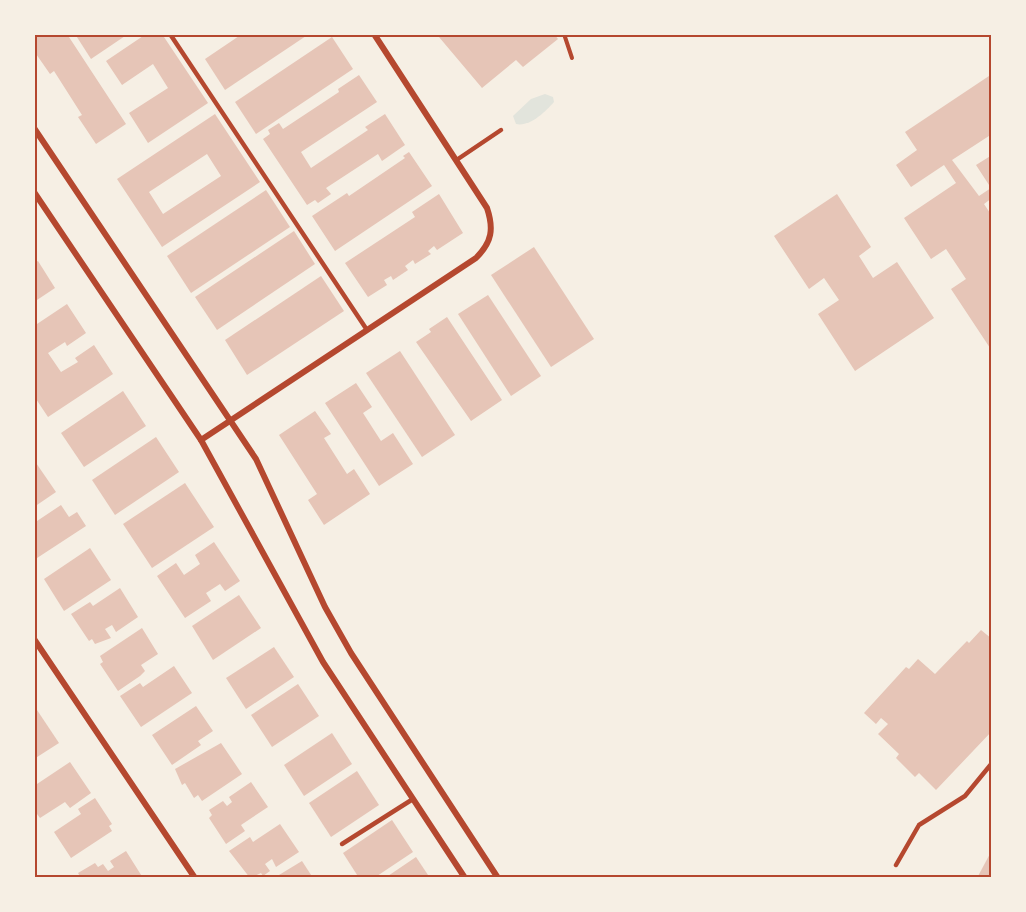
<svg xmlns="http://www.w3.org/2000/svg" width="1026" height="912" font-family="Bitter,serif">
<rect width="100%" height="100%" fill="#f6efe4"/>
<!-- green -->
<path fill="#e2e4dc" d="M545,94L553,97L554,102C545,112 530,127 516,124L513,116L531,99Z"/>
<!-- building -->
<g fill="#e6c5b7" fill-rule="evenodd">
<polygon points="34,34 67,34 126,124 96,144 78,117 82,115 54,71 50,74 34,51"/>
<polygon points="75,34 128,34 91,59"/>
<polygon points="146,34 162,34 208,103 148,143 129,113 168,88 153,64 122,85 106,61"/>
<polygon points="242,34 309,34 225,90 205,59"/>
<polygon points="442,34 554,34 558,39 523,67 516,60 482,88 439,37"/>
<polygon points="332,37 353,69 256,134 235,102"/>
<polygon points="992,74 992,134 952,160 979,196 991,188 976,165 992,155 992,198 984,204 992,216 992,351 951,289 966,279 946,249 931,259 904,218 956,183 944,165 911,187 896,165 917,150 905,132"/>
<polygon points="359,75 377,102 301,152 311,168 368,130 365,127 385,114 405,145 382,161 378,154 326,188 331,194 318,203 315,200 307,205 263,139 270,134 268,130 279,123 283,129 339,92 338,89"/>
<path d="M215,114L260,182L162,247L117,179ZM207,154L221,176L163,214L149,192Z"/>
<polygon points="409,152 432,186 335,251 312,216 347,193 349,196 405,158 403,156"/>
<polygon points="266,190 290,227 191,293 167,256"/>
<polygon points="439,194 463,233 437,250 434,246 428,251 431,254 415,264 413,260 405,266 408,270 393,280 391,276 384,280 387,285 368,297 345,263 415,217 412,212"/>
<polygon points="837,194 871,247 859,256 873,278 897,262 934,318 855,371 818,314 839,300 824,278 809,289 774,236"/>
<polygon points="294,231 315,264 217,330 195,297"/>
<polygon points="534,247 594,339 551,367 491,275"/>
<polygon points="38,261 55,288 34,302 34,263"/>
<polygon points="321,276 344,311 247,375 225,340"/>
<polygon points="488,295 541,376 511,396 458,314"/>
<polygon points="67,304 86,333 67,346 65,342 48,353 61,372 78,362 75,358 94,345 113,374 48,417 34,396 34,326"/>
<polygon points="447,317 502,400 471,421 416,342 431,332 429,329"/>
<polygon points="400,351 455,435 422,457 366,373"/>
<polygon points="356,383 372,407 363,413 381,441 393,433 413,464 379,486 325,403"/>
<polygon points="123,391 146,426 84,467 61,433"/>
<polygon points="315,411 331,434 324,438 347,474 354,469 370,494 324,525 308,500 317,494 279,435"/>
<polygon points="156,437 179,472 115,515 92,480"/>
<polygon points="34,460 56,492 34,507"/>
<polygon points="185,483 214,527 152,568 123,524"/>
<polygon points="61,505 69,517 77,512 86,526 34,560 34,523"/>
<polygon points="214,542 240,581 225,591 220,584 206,593 211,601 185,618 157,576 176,563 184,575 200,564 195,555"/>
<polygon points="90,548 111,580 64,611 44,579"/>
<polygon points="120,588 138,617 116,632 112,625 105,629 111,638 95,644 92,639 89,641 71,614 90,602 93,606"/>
<polygon points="239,595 261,628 213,660 192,626"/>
<polygon points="142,628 158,654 141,665 145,671 140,676 118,691 100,664 103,662 100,656"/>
<polygon points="981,630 992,639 992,731 936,790 919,773 915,777 896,758 899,754 878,734 888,724 881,718 876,724 864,713 906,667 909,669 918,659 935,674 967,641 969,643"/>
<polygon points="274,647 294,677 246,709 226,678"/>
<polygon points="174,666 192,693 141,727 120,696 140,683 143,687"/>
<polygon points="298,684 319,716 272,747 251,715"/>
<polygon points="196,706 213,731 198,741 201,745 172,765 152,735"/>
<polygon points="37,710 59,743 34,759 34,712"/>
<polygon points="332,733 352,764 304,796 284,765"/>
<polygon points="221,743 242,774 202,801 198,795 194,798 185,783 182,785 175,769"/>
<polygon points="70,762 91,793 70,808 65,802 40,818 34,810 34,786"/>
<polygon points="357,771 379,805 331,837 309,803"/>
<polygon points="251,782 268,807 241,825 245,831 226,844 209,818 212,815 209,810 223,801 227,806 232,802 229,797"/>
<polygon points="95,798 112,824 109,826 112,831 71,858 54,832 81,814 78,809"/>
<polygon points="392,820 413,852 374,878 359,878 343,853"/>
<polygon points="280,824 299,852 276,867 272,859 265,864 270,871 263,876 261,873 250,878 229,851 250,837 253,842"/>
<polygon points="992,850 992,878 977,878"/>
<polygon points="126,851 143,878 81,878 78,873 95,863 98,867 103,864 108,871 114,867 110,861"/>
<polygon points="416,857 430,878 385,878"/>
<polygon points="302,861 313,878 281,878 279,875"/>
</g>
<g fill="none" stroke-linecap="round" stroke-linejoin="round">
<!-- path -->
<polyline stroke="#b5482f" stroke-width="4" points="564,34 572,58"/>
<!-- service -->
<g stroke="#b5482f" stroke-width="4.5">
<polyline points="170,34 367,330"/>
<polyline points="458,159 501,130"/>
<polyline points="342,844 413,799"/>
<polyline points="896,865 919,825 965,796 992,763"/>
</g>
<!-- minor -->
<g stroke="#b5482f" stroke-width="6">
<polyline points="34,128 256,459 325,607 351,653 498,878"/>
<polyline points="34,192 201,440 323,662 465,878"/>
<path d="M201,440L476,258C492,242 494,229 487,208L374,34"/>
<polyline points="34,639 195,878"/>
</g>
</g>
<!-- border -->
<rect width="1026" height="912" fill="none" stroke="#f6efe4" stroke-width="72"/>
<rect x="36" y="36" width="954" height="840" fill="none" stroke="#b5482f" stroke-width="2"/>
</svg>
